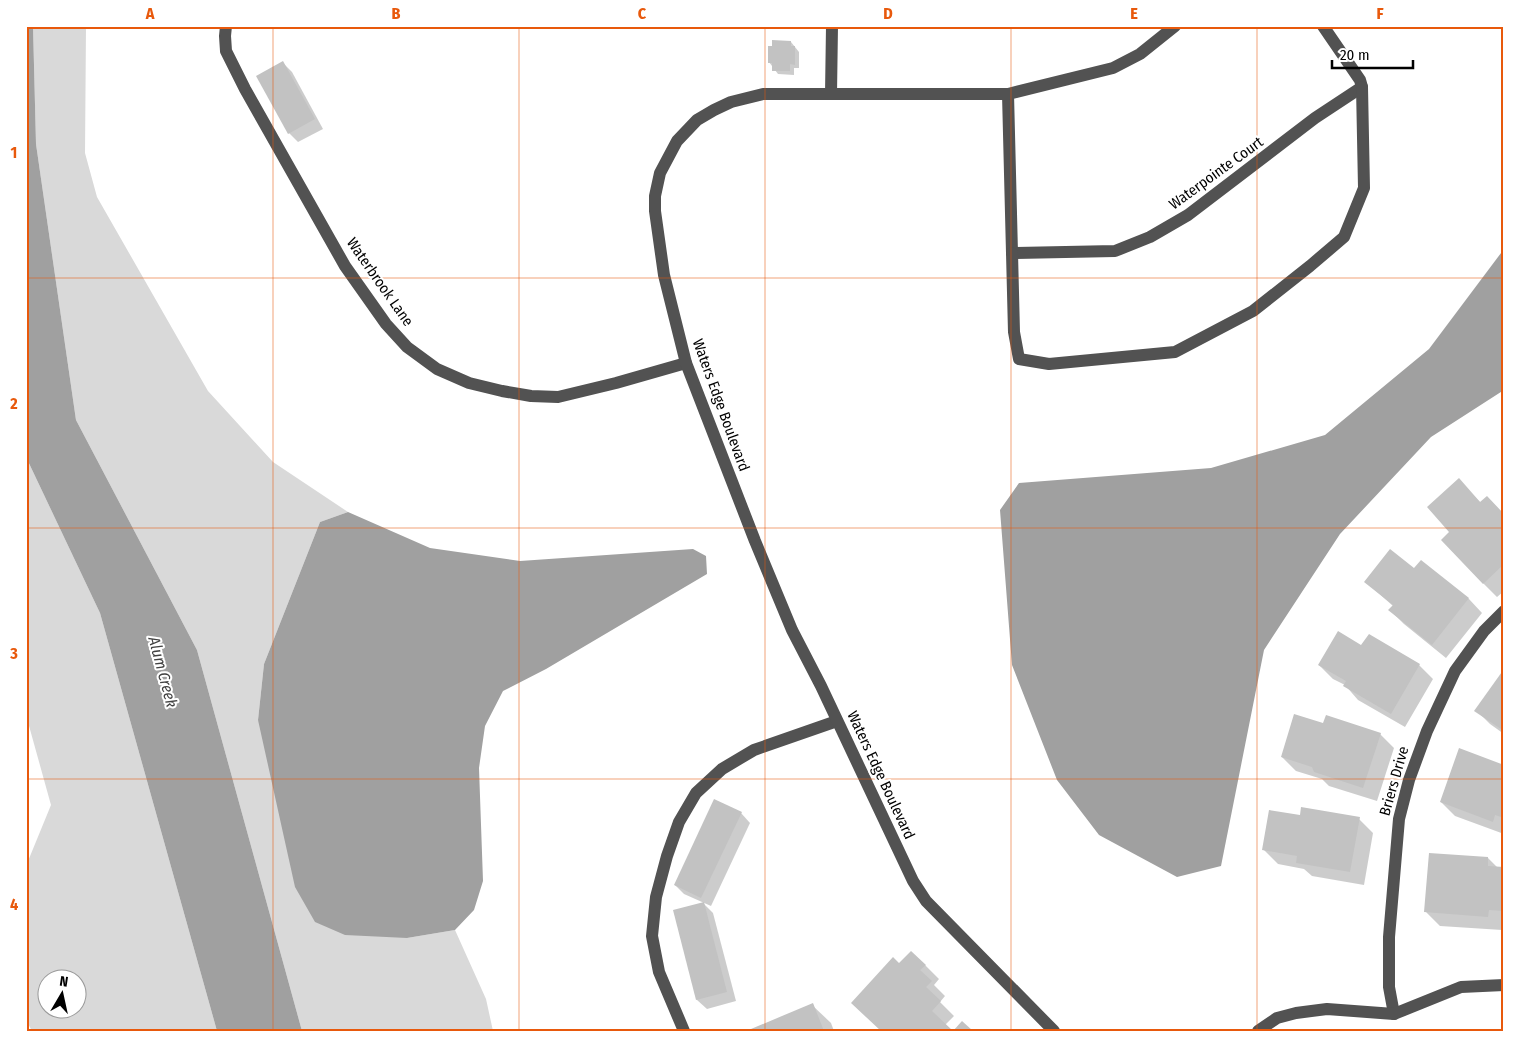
<svg xmlns="http://www.w3.org/2000/svg" width="1530" height="1057" font-family="'Fira Sans Condensed',sans-serif">
<rect width="100%" height="100%" fill="#fff"/>
<!-- green -->
<g fill="#d9d9d9" fill-rule="evenodd">
<polygon points="33,26 86,26 85,153 97,197 208,391 273,462 348,512 320,522 264,664 258,720 407,938 455,930 486,999 493,1031 302,1031 197,650 76,420 36,144"/>
<path d="M26,457L100,613L217,1031H32L26,1020V866L51,805L26,715ZM48,980H78V1010H48Z"/>
</g>
<!-- water -->
<g fill="#a0a0a0">
<polygon points="26,26 33,26 36,144 76,420 197,650 302,1031 217,1031 100,613 26,457"/>
<polygon points="1504,249 1504,390 1431,437 1340,534 1264,650 1221,866 1177,877 1099,835 1057,780 1012,665 1000,510 1019,483 1211,468 1325,435 1429,349"/>
<polygon points="348,512 430,548 520,561 693,549 706,556 707,574 546,669 503,691 485,726 479,768 483,881 474,910 455,930 407,938 345,935 315,922 295,887 258,720 264,664 320,522"/>
</g>
<!-- shadow -->
<g fill="#0003">
<polygon points="791,42 799,52 799,68 794,68 794,75 778,74 769,62"/>
<polygon points="283,63 292,72 323,129 298,142 289,133"/>
<polygon points="1472,494 1481,503 1504,515 1504,591 1497,597 1483,583"/>
<polygon points="1421,562 1469,599 1482,613 1446,658 1404,624 1390,610 1393,606 1366,582 1414,570"/>
<polygon points="1362,647 1419,665 1433,679 1405,727 1358,700 1345,685 1333,679 1319,665"/>
<polygon points="1504,671 1504,734 1490,724 1476,710"/>
<polygon points="1324,725 1380,734 1394,748 1377,801 1329,786 1322,779 1296,771 1282,757"/>
<polygon points="1504,766 1504,834 1455,816 1441,802"/>
<polygon points="741,813 750,823 711,906 684,894 675,885"/>
<polygon points="1301,817 1359,819 1373,833 1364,885 1312,876 1304,869 1278,864 1264,850"/>
<polygon points="1488,858 1497,867 1504,868 1504,923 1502,923 1502,930 1440,926 1426,912"/>
<polygon points="703,903 713,913 736,1001 707,1009 697,1000"/>
<polygon points="899,964 925,965 939,979 934,985 945,996 940,1002 954,1016 945,1025 882,1031"/>
<polygon points="812,1005 831,1023 834,1031 753,1031"/>
</g>
<!-- building -->
<g fill="#c2c2c2">
<polygon points="772,40 791,41 791,46 795,46 795,65 790,64 790,71 772,71 772,63 768,63 768,46 772,46"/>
<polygon points="283,61 315,119 288,134 256,76"/>
<polygon points="1459,478 1480,502 1487,496 1504,514 1504,564 1483,584 1441,540 1449,532 1427,507"/>
<polygon points="1390,549 1414,568 1421,560 1469,598 1432,645 1388,610 1393,605 1364,582"/>
<polygon points="1338,631 1361,645 1369,634 1420,664 1391,714 1343,686 1346,681 1318,665"/>
<polygon points="1504,669 1504,731 1474,711"/>
<polygon points="1294,714 1323,723 1326,715 1381,733 1363,788 1314,772 1312,767 1281,757"/>
<polygon points="1459,748 1504,765 1504,818 1495,815 1493,822 1440,802"/>
<polygon points="714,799 742,812 701,898 674,885"/>
<polygon points="1301,807 1360,817 1350,872 1296,863 1297,856 1262,850 1269,810 1300,815"/>
<polygon points="1429,853 1488,857 1488,866 1504,867 1504,911 1489,910 1488,917 1424,912"/>
<polygon points="704,902 727,992 696,1000 673,910"/>
<polygon points="911,951 926,965 920,970 932,981 926,987 941,1001 932,1011 953,1031 881,1031 851,1003 893,957 899,963"/>
<polygon points="813,1003 824,1031 752,1031 751,1029"/>
<polygon points="962,1021 973,1031 953,1031"/>
</g>
<g fill="none" stroke-linecap="round" stroke-linejoin="round">
<!-- minor -->
<g stroke="#525252" stroke-width="12">
<polyline points="226,26 225,36 226,51 245,89 345,266 386,324 407,347 437,369 469,383 502,391 531,396 558,397 616,383 686,363"/>
<polyline points="831,94 832,26"/>
<polyline points="1008,94 1012,253 1115,251 1150,237 1188,215 1315,118 1362,87 1360,80 1323,26"/>
<polyline points="1012,253 1014,332 1019,359 1049,364 1175,352 1253,311 1310,266 1344,237 1364,188 1362,87"/>
<polyline points="1394,1014 1389,987 1389,937 1399,819 1409,780 1427,731 1455,671 1484,631 1504,611"/>
<polyline points="684,1031 659,972 652,936 656,897 667,856 679,822 696,793 722,769 754,750 837,721"/>
<polyline points="1054,1031 926,901 913,881 821,686 792,630 755,541 686,363 664,275 655,211 655,196 660,173 677,141 697,120 714,110 731,102 763,94 1008,94 1113,68 1140,54 1175,26"/>
<polyline points="1258,1031 1277,1018 1296,1013 1327,1009 1394,1014 1461,987 1504,985"/>
</g>
</g>
<!-- grid -->
<path fill="none" stroke="#e8590c" stroke-width="1" stroke-opacity="0.55" d="M273,26V1031M519,26V1031M765,26V1031M1011,26V1031M1257,26V1031M26,278H1504M26,528H1504M26,779H1504"/>
<g text-anchor="middle" dominant-baseline="central" stroke-width="4" stroke-linejoin="round" paint-order="stroke">
<!-- street labels -->
<g font-size="15" fill="#000" stroke="#fff">
<text transform="translate(1216 173) rotate(-36)">Waterpointe Court</text>
<text transform="translate(380 282) rotate(55)">Waterbrook Lane</text>
<text transform="translate(721 405) rotate(70)">Waters Edge Boulevard</text>
<text transform="translate(881 775) rotate(65)">Waters Edge Boulevard</text>
<text transform="translate(1394 781) rotate(-74)">Briers Drive</text>
</g>
<!-- water labels -->
<g font-size="16" font-style="italic" fill="#414141" stroke="#fff">
<text transform="translate(163 672) rotate(75)">Alum Creek</text>
</g>
</g>
<!-- border -->
<rect width="1530" height="1057" fill="none" stroke="#ffffff" stroke-width="55"/>
<!-- north arrow -->
<g transform="translate(62 994) rotate(9)"><circle r="24" fill="#ffffff" stroke="#999999"/>
<path d="M0-4L9 19L0 12L-9 19Z" fill="#000000"/>
<text y="-8" font-size="14" font-weight="bold" text-anchor="middle" fill="#000000">N</text>
</g>
<!-- scale -->
<path d="M1332 60v8h81v-8" fill="none" stroke="#000000" stroke-width="2.5"/>
<text x="1340" y="60" font-size="15" fill="#000000" stroke="#ffffff" stroke-width="4" paint-order="stroke">20 m</text>
<rect x="28" y="28" width="1474" height="1002" fill="none" stroke="#e8590c" stroke-width="2"/>
<g font-size="16" text-anchor="middle" font-weight="bold" fill="#e8590c">
<text x="150" y="19">A</text>
<text x="396" y="19">B</text>
<text x="642" y="19">C</text>
<text x="888" y="19">D</text>
<text x="1134" y="19">E</text>
<text x="1380" y="19">F</text>
<text x="14" y="158">1</text>
<text x="14" y="409">2</text>
<text x="14" y="659">3</text>
<text x="14" y="910">4</text>
</g>
</svg>
